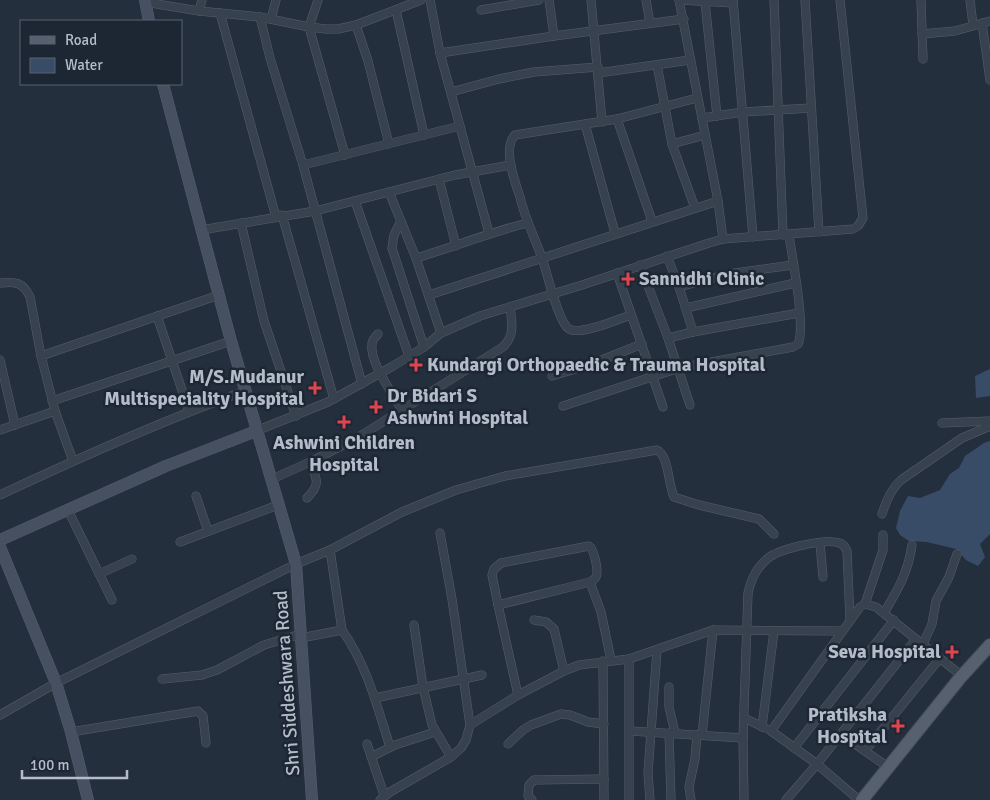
<svg xmlns="http://www.w3.org/2000/svg" width="990" height="800" font-family="Signika,sans-serif">
<rect width="100%" height="100%" fill="#242f3e"/>
<!-- water -->
<g fill="#394c67">
<polygon points="990,369 990,396 976,398 975,376"/>
<polygon points="990,441 990,534 980,544 985,557 978,566 966,560 956,549 927,542 909,541 900,535 896,528 900,511 908,496 920,498 940,490 950,474 959,468 965,456 984,443"/>
</g>
<g fill="none" stroke-linecap="round" stroke-linejoin="round">
<defs>
<g id="street">
<polyline points="318,0 309,27 345,155"/>
<polyline points="430,0 440,53 489,233"/>
<polyline points="549,0 554,36"/>
<polyline points="591,0 602,122"/>
<polyline points="646,0 650,23"/>
<polyline points="679,0 718,201 723,239"/>
<polyline points="679,0 733,3"/>
<polyline points="733,0 753,237"/>
<polyline points="774,0 783,235"/>
<polyline points="805,0 819,232"/>
<polyline points="921,0 923,59"/>
<polyline points="970,0 973,25"/>
<polyline points="145,2 199,11 260,17 309,27 326,29 338,29 356,25 421,0"/>
<polyline points="705,2 717,116"/>
<polyline points="396,10 424,135"/>
<polyline points="481,10 539,0"/>
<polyline points="199,11 202,0"/>
<polyline points="220,13 276,217"/>
<polyline points="260,17 270,58 303,165 362,384"/>
<polyline points="271,19 276,0"/>
<polyline points="982,23 990,80"/>
<polyline points="356,25 368,61 389,144"/>
<polyline points="922,34 955,31 990,21"/>
<polyline points="440,53 554,36 684,19"/>
<polyline points="657,65 672,144 695,208"/>
<polyline points="598,73 690,60"/>
<polyline points="451,92 499,79 534,72 598,67"/>
<polyline points="702,118 743,112 811,108"/>
<polyline points="617,119 652,221"/>
<polyline points="585,124 615,233"/>
<polyline points="672,144 705,135"/>
<polyline points="303,165 460,126"/>
<polyline points="439,179 456,246"/>
<polyline points="389,192 416,258"/>
<polyline points="355,201 409,356"/>
<polyline points="282,215 334,399"/>
<polyline points="401,221 394,235 392,248 424,347"/>
<polyline points="241,223 264,321 296,416"/>
<polyline points="201,230 315,211 455,175 511,165"/>
<polyline points="667,256 679,287 693,332 799,313"/>
<polyline points="640,265 668,338 690,405"/>
<polyline points="617,273 663,407"/>
<path d="M0,283C15,282 22,281 30,297L41,356L55,411L0,430"/>
<polyline points="679,287 728,274 793,265"/>
<polyline points="429,295 718,201"/>
<polyline points="686,308 795,283"/>
<path d="M631,315C618,319 581,336 569,329C558,322 547,272 542,258C535,238 525,219 520,197C515,182 502,148 515,135L617,119L697,98"/>
<polyline points="157,316 189,411"/>
<path d="M441,333L416,258C453,247 489,233 527,223"/>
<path d="M378,334C375,337 372,340 372,344C369,362 393,394 402,410"/>
<polyline points="668,338 693,332"/>
<polyline points="41,356 219,295"/>
<polyline points="0,360 15,425"/>
<polyline points="552,376 589,365 642,344"/>
<polyline points="52,401 231,341"/>
<path d="M563,406L679,368L793,347L798,344C806,327 792,257 789,235"/>
<polyline points="55,411 73,461"/>
<polyline points="942,423 990,421"/>
<polyline points="256,431 328,402 393,366 424,347 441,333 480,316 582,285 709,243 723,239 853,229 858,226 863,218 840,0"/>
<path d="M270,480L310,462L357,438L503,347C515,335 512,323 510,307"/>
<path d="M0,495C81,457 161,421 245,391"/>
<polyline points="196,496 208,531"/>
<path d="M307,498C321,484 317,479 310,462"/>
<polyline points="68,510 112,600"/>
<path d="M882,514C886,501 891,489 901,480L962,438L990,426"/>
<polyline points="180,542 278,505"/>
<polyline points="820,543 823,577"/>
<polyline points="330,550 342,630"/>
<polyline points="99,574 132,559"/>
<polyline points="865,604 883,550 883,535"/>
<polyline points="498,605 590,582 601,612 611,660"/>
<path d="M884,613C898,589 908,573 912,545"/>
<polyline points="534,620 546,622 554,629 564,671"/>
<polyline points="414,625 423,687 432,725 451,757"/>
<path d="M301,638L342,630C367,665 377,706 390,747"/>
<polyline points="923,644 932,624 936,601 949,577 957,554"/>
<polyline points="603,661 604,800"/>
<polyline points="162,679 202,675 217,670 264,645 301,634"/>
<polyline points="669,687 669,707 675,733"/>
<path d="M518,695L498,605L492,575L494,569L501,563L589,546C594,549 599,571 596,577C594,580 593,580 590,582"/>
<polyline points="375,698 482,675"/>
<path d="M0,715L56,683L296,564L330,550L402,512L456,490L505,476L657,450C669,456 668,484 674,497L699,505L759,519L774,534"/>
<polyline points="744,718 765,728"/>
<polyline points="470,725 518,695 564,671 579,665 629,659 713,630 842,631"/>
<polyline points="762,727 774,631"/>
<polyline points="630,731 743,738"/>
<polyline points="71,732 198,711 203,716 206,743"/>
<polyline points="669,733 671,800"/>
<polyline points="841,734 865,751"/>
<polyline points="702,735 713,630"/>
<polyline points="367,744 384,795"/>
<polyline points="508,744 523,730 531,725 561,714 570,715 588,722 604,724"/>
<polyline points="794,748 894,620"/>
<polyline points="371,757 395,745 435,732"/>
<polyline points="888,767 865,751 940,658"/>
<polyline points="380,800 390,792 451,757 461,748 466,740 470,725 452,599 440,533"/>
<polyline points="532,800 528,796 529,785 534,780 604,779"/>
<polyline points="629,800 629,659"/>
<polyline points="650,800 648,773 657,650"/>
<polyline points="691,800 689,787 695,759 697,735"/>
<path d="M744,800L743,738L748,593C751,579 756,568 767,559C778,549 825,538 839,543C844,544 845,547 847,551L850,619"/>
<polyline points="786,800 817,764 916,639"/>
<polyline points="859,800 817,764 771,731 860,607 865,604 876,607 962,676"/>
</g>
<g id="secondary">
<polyline points="145,0 149,21"/>
<polyline points="163,84 231,341 296,564 312,800"/>
<polyline points="0,540 166,466 256,431"/>
<polyline points="0,547 56,683 71,732 88,800"/>
</g>
<polyline id="primary" points="862,800 960,678 990,645"/>
</defs>
<!-- street casing -->
<use href="#street" stroke="#565f6c" stroke-width="9"/>
<!-- secondary casing -->
<use href="#secondary" stroke="#565f6c" stroke-width="12"/>
<!-- primary casing -->
<use href="#primary" stroke="#414a57" stroke-width="14"/>
<!-- street -->
<use href="#street" stroke="#38414e" stroke-width="8"/>
<!-- secondary -->
<use href="#secondary" stroke="#465061" stroke-width="11"/>
<!-- primary -->
<use href="#primary" stroke="#56606e" stroke-width="12"/>
</g>
<!-- markers -->
<g fill="#e0444e" stroke="#1d2633" stroke-width="2">
<path d="M625.5 271.5h5v5h5v5h-5v5h-5v-5h-5v-5h5z"/>
<path d="M413.5 357.5h5v5h5v5h-5v5h-5v-5h-5v-5h5z"/>
<path d="M312.5 380.5h5v5h5v5h-5v5h-5v-5h-5v-5h5z"/>
<path d="M373.5 399.5h5v5h5v5h-5v5h-5v-5h-5v-5h5z"/>
<path d="M341.5 414.5h5v5h5v5h-5v5h-5v-5h-5v-5h5z"/>
<path d="M949.5 644.5h5v5h5v5h-5v5h-5v-5h-5v-5h5z"/>
<path d="M895.5 718.5h5v5h5v5h-5v5h-5v-5h-5v-5h5z"/>
</g>
<g text-anchor="middle" dominant-baseline="central" stroke-width="5" stroke-linejoin="round" paint-order="stroke">
<!-- poi labels -->
<g font-size="19" font-weight="bold" fill="#b4bcc9" stroke="#1d2633" text-anchor="start">
<text x="639" y="279">Sannidhi Clinic</text>
<text x="427" y="365">Kundargi Orthopaedic &amp; Trauma Hospital</text>
<text x="304" y="377" text-anchor="end">M/S.Mudanur<tspan x="304" dy="22">Multispeciality Hospital</tspan></text>
<text x="387" y="396">Dr Bidari S<tspan x="387" dy="22">Ashwini Hospital</tspan></text>
<text x="344" y="443" text-anchor="middle">Ashwini Children<tspan x="344" dy="22">Hospital</tspan></text>
<text x="941" y="652" text-anchor="end">Seva Hospital</text>
<text x="887" y="715" text-anchor="end">Pratiksha<tspan x="887" dy="22">Hospital</tspan></text>
</g>
<!-- street labels -->
<g font-size="19" fill="#b4bcc9" stroke="#1d2633">
<text transform="translate(287 683) rotate(-94)">Shri Siddeshwara Road</text>
</g>
</g>
<!-- legend -->
<rect x="20" y="20" width="162" height="65" fill="#1d2633" stroke="#59626f"/>
<rect x="30" y="36" width="25" height="8" fill="#56606e" stroke="#59626f"/>
<text x="65" y="45" font-size="15" fill="#b4bcc9">Road</text>
<rect x="30" y="58" width="25" height="15" fill="#394c67" stroke="#59626f"/>
<text x="65" y="70" font-size="15" fill="#b4bcc9">Water</text>
<!-- scale -->
<path d="M22 770v8h105v-8" fill="none" stroke="#b4bcc9" stroke-width="2.5"/>
<text x="30" y="770" font-size="15" fill="#b4bcc9" stroke="#1d2633" stroke-width="4" paint-order="stroke">100 m</text>
</svg>
